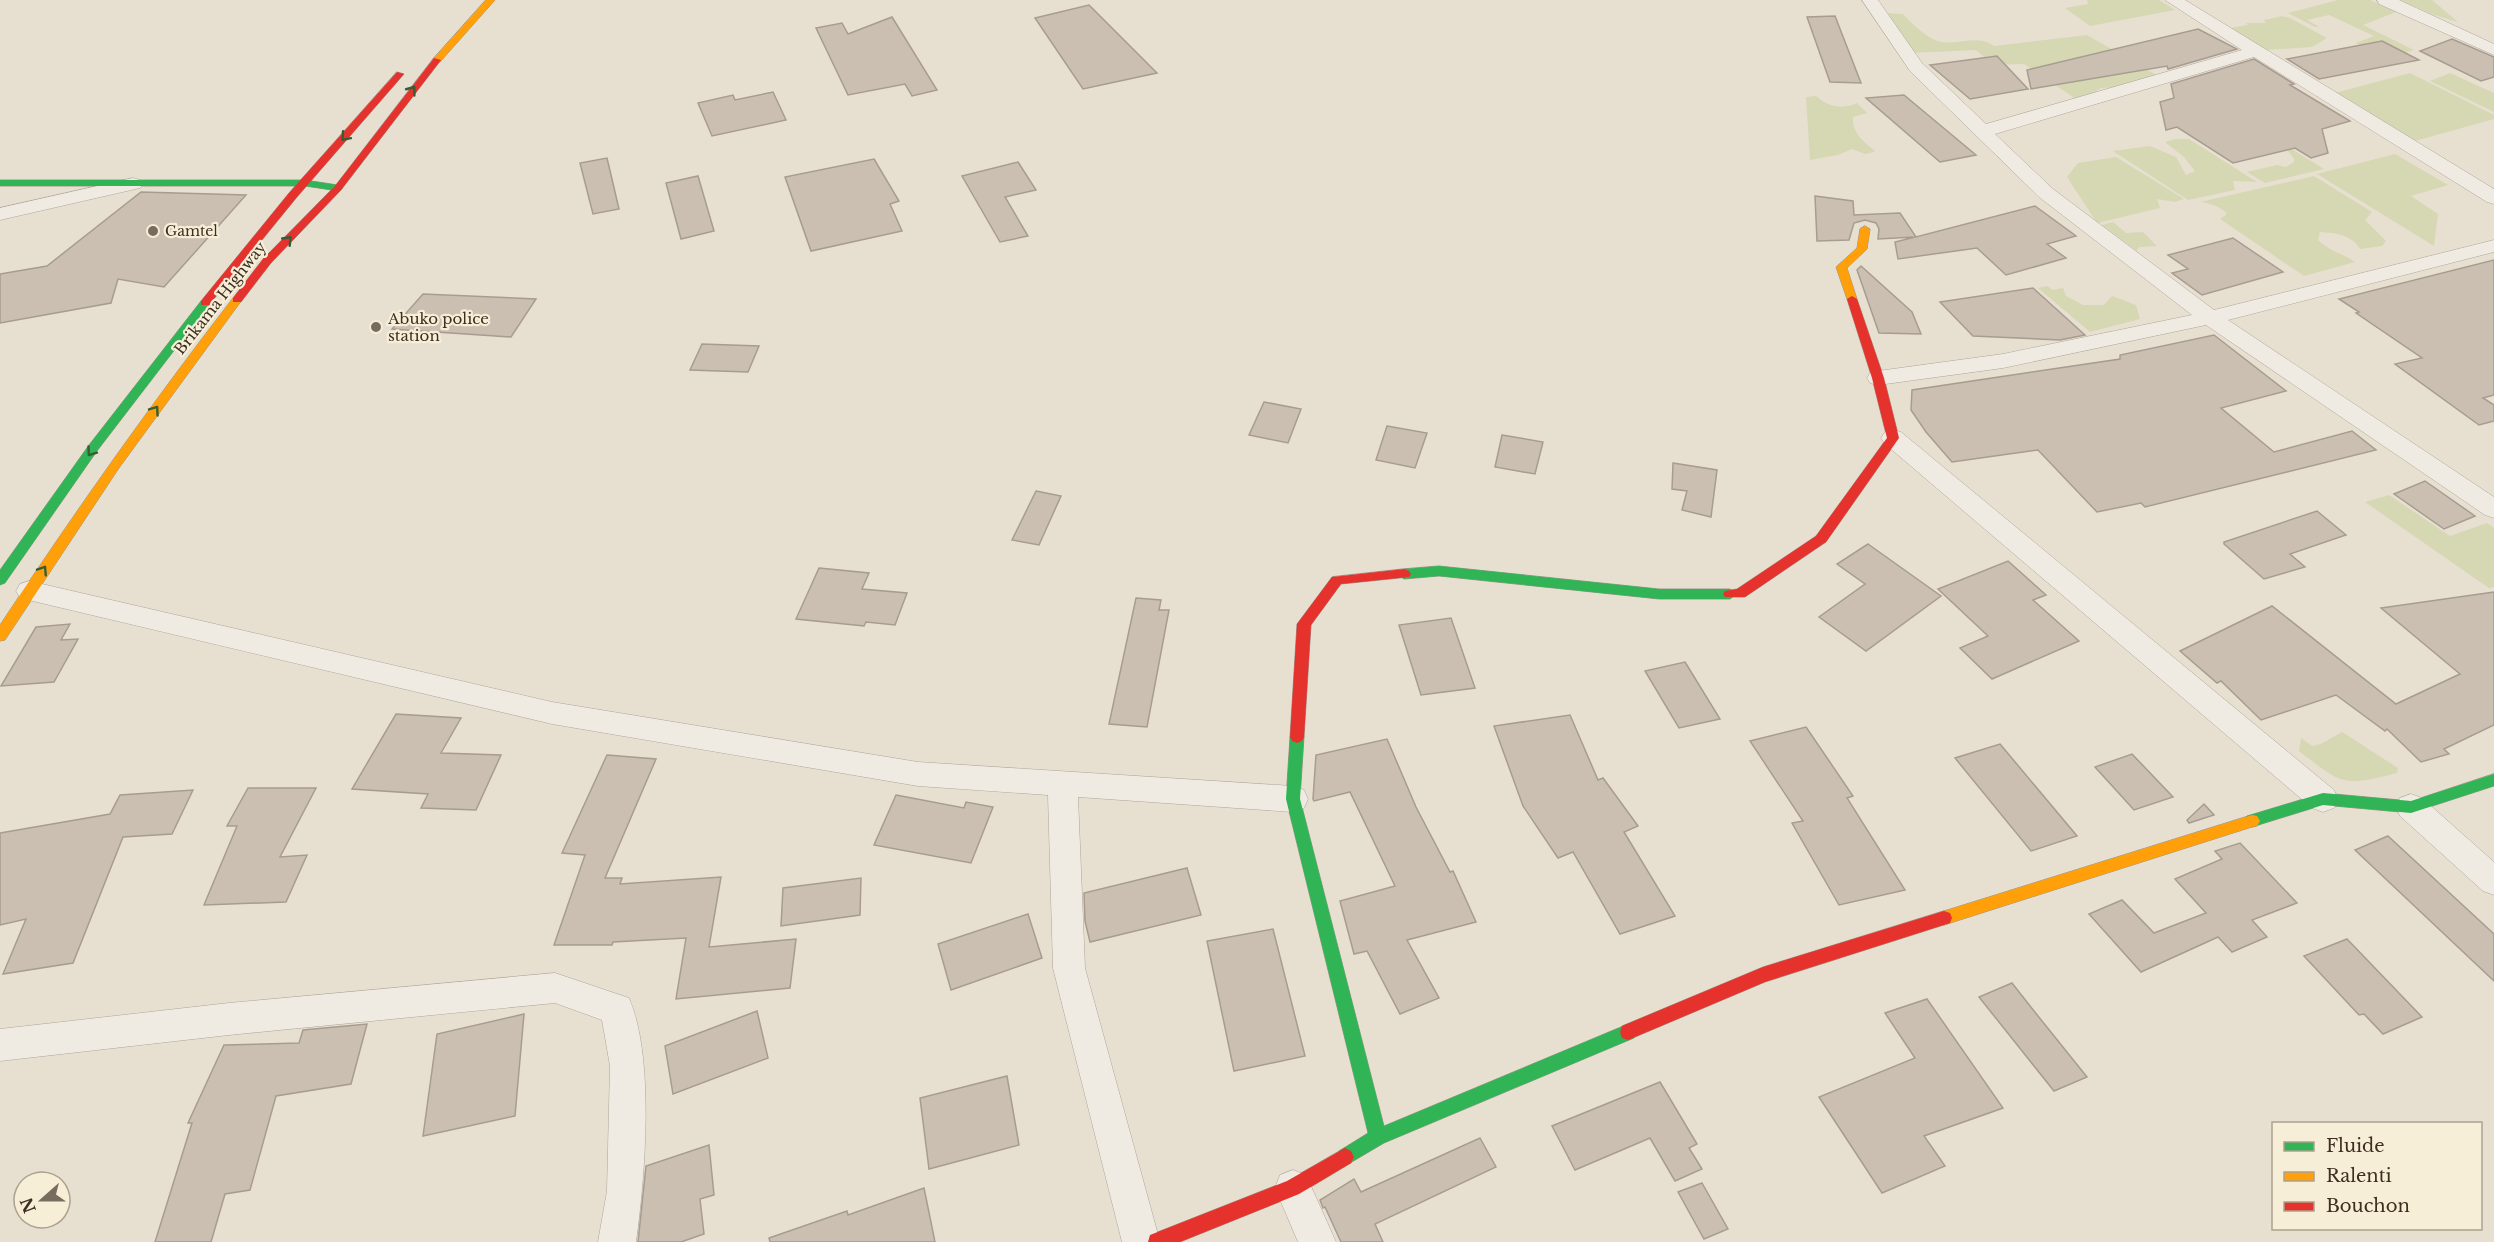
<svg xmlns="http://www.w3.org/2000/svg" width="2494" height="1242" font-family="'Libre Baskerville',serif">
<rect width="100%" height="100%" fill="#e7e0d1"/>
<!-- green -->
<g fill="#d6d7b3">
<polygon points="2087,0 2159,0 2175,10 2090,26 2065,8 2088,4"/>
<polygon points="2338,0 2370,0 2396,12 2363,25 2414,50 2386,59 2356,43 2374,36 2329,15 2307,20 2319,27 2315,27 2288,13"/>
<polygon points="2400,0 2432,0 2458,22 2434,15"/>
<path d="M1885,13L1903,14C1911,23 1926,37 1937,41C1956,47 1977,33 1994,46L2087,35L2160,77L2125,87L2101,88L2079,101L2024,64L1993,65L1976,50L1910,53Z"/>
<polygon points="2282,16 2290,18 2327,38 2312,47 2266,50 2230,28 2248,25 2246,23 2266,23 2264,20"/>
<polygon points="2410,73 2494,115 2494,119 2415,141 2335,93"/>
<polygon points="2450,73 2494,93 2494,112 2430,81"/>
<path d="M1816,96C1829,107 1841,110 1857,103L1867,113L1853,117C1852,133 1863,141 1875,151L1874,152L1865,154L1852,149L1838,155L1810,160L1806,97Z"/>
<polygon points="2175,139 2189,139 2257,182 2233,181 2235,190 2188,200 2113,151 2150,146 2176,157 2186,175 2195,171 2184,157 2165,142"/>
<polygon points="2290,148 2324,169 2265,183 2247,172 2277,165 2286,167 2294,162 2294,159 2288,151"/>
<polygon points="2395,154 2448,185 2411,196 2438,214 2434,246 2317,174"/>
<polygon points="2116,157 2184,199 2175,202 2157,199 2160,208 2097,223 2067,177 2078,163"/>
<path d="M2314,176L2372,212L2365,220L2386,241L2382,246L2360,249C2352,235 2336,233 2320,232L2318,240C2329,251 2342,253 2355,262L2304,276L2220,219L2227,214C2221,206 2209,203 2200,202Z"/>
<polygon points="2113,222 2126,233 2143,232 2157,246 2139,247 2137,251 2102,225"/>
<polygon points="2047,286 2053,290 2063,288 2066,296 2083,305 2104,305 2112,296 2136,305 2140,319 2090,332 2038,288"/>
<polygon points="2389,495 2450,536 2487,523 2494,528 2494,587 2489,588 2365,502"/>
<path d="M2342,732L2398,768L2397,773C2343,787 2343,785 2299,751L2301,738L2312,746L2321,744Z"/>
</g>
<!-- building -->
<g fill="#cbbfb2" stroke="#a89c90" stroke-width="1.5">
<polygon points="1089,5 1157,73 1083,89 1035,18"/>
<polygon points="1835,16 1861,83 1830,82 1807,17"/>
<polygon points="892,17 937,90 912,96 905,84 848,95 816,28 842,23 848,34"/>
<polygon points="2198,29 2237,49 2168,69 2167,66 2031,89 2027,70"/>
<polygon points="2452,39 2494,57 2494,77 2481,81 2420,51"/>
<polygon points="2382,41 2419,60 2319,79 2287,59"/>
<polygon points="1997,56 2028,89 1970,99 1930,65"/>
<polygon points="2254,59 2294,84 2290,85 2350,121 2322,129 2328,153 2311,158 2295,148 2233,163 2177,127 2166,130 2160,102 2174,98 2171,84"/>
<polygon points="773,92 786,120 712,136 698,103 733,95 735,100"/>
<polygon points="1904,95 1976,155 1940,162 1866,98"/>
<polygon points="607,158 619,209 593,214 580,163"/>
<polygon points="874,159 899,201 890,204 902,231 811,251 785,177"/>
<polygon points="1018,162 1036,190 1005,197 1028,236 1000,242 962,176"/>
<polygon points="698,176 714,231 681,239 666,183"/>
<polygon points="141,192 246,195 164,287 118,279 111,303 0,323 0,274 47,266"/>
<polygon points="1815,196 1853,201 1854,215 1900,213 1916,237 2035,206 2076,236 2047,244 2066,258 2006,275 1977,248 1898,259 1895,242 1915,237 1878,239 1879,229 1876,223 1865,220 1854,223 1849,240 1817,241"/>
<polygon points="2233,238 2283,272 2202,295 2172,273 2188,269 2168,255"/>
<polygon points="2494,260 2494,395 2483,398 2494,405 2494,421 2479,425 2395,364 2422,358 2356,313 2359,312 2339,299"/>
<polygon points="1861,266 1912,312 1921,334 1879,333 1857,270"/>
<polygon points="2033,288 2085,335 2060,340 1973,336 1940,302"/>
<polygon points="423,294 536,299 511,337 392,329"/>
<polygon points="2214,335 2286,391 2221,408 2274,452 2352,431 2376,450 2145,507 2141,503 2097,512 2038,450 1952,462 1926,432 1911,410 1912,390 2120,359 2120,355"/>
<polygon points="702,344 759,346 748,372 690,370"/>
<polygon points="1264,402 1301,409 1288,443 1249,435"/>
<polygon points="1387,426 1427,433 1415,468 1376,460"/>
<polygon points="1502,435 1543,442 1535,474 1495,467"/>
<polygon points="1673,463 1717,470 1711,517 1682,510 1687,491 1672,489"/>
<polygon points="2425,481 2475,516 2444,529 2394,494"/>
<polygon points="1036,491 1061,496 1039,545 1012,540"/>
<polygon points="2317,511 2346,535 2290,554 2305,567 2264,579 2224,544 2224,542"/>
<polygon points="1868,544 1941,596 1866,651 1819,617 1865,584 1837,564"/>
<polygon points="2008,561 2046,595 2033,600 2079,641 1992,679 1960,648 1988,636 1938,589"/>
<polygon points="819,568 869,573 862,589 907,593 895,625 866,622 864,626 796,619"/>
<polygon points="2494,592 2494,725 2444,749 2449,754 2421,762 2387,729 2385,731 2336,695 2261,720 2221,681 2217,683 2180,651 2272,606 2396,704 2460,674 2381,608"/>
<polygon points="1136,598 1161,600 1159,610 1169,610 1147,727 1109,724"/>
<polygon points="1451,618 1475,688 1421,695 1399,625"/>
<polygon points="70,624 61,640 78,639 54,682 1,686 36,627"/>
<polygon points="1685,662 1720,719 1679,728 1645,671"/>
<polygon points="396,714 461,718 441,753 501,755 476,810 421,808 428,794 352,789"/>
<polygon points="1570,715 1598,780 1603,778 1638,826 1624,832 1675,916 1620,934 1573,852 1558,858 1523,806 1494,726"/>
<polygon points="1806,727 1853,796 1847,798 1905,890 1839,905 1792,823 1803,821 1750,741"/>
<polygon points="1387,739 1416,807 1450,872 1453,871 1476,922 1407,940 1439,998 1400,1014 1367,951 1354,954 1340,901 1395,886 1350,792 1314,801 1313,799 1316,755"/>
<polygon points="2000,744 2077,836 2031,851 1955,758"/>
<polygon points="2132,754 2173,797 2134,810 2095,767"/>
<polygon points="607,755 656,759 605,878 622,878 620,884 721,877 709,947 796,939 790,988 676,999 686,938 613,942 612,945 554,945 585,855 562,853"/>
<polygon points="248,788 316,788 280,857 307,855 286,902 204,905 237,826 227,826"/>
<polygon points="193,790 172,834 123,837 73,963 3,974 26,919 0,925 0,833 110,814 120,795"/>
<polygon points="896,795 964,808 966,802 993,807 971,863 874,845"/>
<polygon points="2204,804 2214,815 2189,823 2187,820"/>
<polygon points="2388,836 2494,934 2494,981 2355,850"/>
<polygon points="2240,843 2297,903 2252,920 2267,937 2232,952 2218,937 2141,972 2089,914 2122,900 2154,933 2206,913 2175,879 2222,859 2215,851"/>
<polygon points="1187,868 1201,915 1090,942 1085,921 1084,893"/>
<polygon points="861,878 860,915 781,926 783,888"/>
<polygon points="1028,914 1042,958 951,990 938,944"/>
<polygon points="1273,929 1305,1056 1234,1071 1207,941"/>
<polygon points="2347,939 2422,1017 2383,1034 2364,1014 2359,1015 2304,956"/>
<polygon points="2012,983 2038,1016 2087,1077 2054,1091 1979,997"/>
<polygon points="1927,999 2003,1108 1924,1136 1945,1166 1882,1193 1819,1097 1915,1058 1885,1013"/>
<polygon points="757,1011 768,1058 673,1094 665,1046"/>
<polygon points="524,1014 515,1116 423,1136 437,1034"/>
<polygon points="367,1024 351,1084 276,1096 250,1190 225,1194 211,1242 155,1242 192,1123 188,1123 224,1045 299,1043 303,1030"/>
<polygon points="1007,1076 1019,1145 929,1169 920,1098"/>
<polygon points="1660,1082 1697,1144 1689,1148 1702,1169 1675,1181 1650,1138 1575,1170 1552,1126"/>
<polygon points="1480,1138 1496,1167 1375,1224 1383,1242 1341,1242 1325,1207 1323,1208 1320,1200 1354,1179 1361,1192"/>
<polygon points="709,1145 714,1195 700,1199 704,1234 681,1242 638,1242 646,1166"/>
<polygon points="1702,1183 1728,1229 1704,1239 1678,1192"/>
<polygon points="924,1188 935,1242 770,1242 769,1238 847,1211 848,1215"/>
</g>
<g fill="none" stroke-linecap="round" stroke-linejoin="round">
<defs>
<g id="street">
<polygon points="1862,0 1878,0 1922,63 1986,124 2242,50 2165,0 2185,0 2494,189 2494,204 2487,202 2254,57 1995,134 2053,189 2214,310 2494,240 2494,252 2228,320 2494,497 2494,518 2485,515 2206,325 2003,368 1878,385 1870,383 1867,378 1870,373 1878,371 2003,354 2192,315 2039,197 1910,71"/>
<polygon points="2377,0 2399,0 2494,44 2494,55 2379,4"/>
<polygon points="133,178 140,180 143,184 140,188 0,220 0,208"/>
<polygon points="1893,430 1901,432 2334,790 2338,799 2334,808 2323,812 2312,808 1885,444 1881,438 1885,432"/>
<polygon points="29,581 552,702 918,762 1293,786 1304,790 1308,799 1304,808 1293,812 1078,797 1085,968 1160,1242 1122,1242 1053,968 1048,795 918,786 552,724 20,598 16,591 20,584"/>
<polygon points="2411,794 2422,798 2494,862 2494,895 2483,891 2400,816 2396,807 2400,798"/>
<path d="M555,973L629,998C655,1057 645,1178 636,1242H598L607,1191L610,1066L602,1020L555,1003L229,1035L0,1061V1029L229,1003Z"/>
<polygon points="1293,1170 1306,1175 1336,1242 1298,1242 1275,1188 1280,1175"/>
</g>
<g id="fast">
<polygon points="0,180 305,180 338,185 343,188 338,191 305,186 0,186"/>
<polygon points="205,300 210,303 209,305 97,451 5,583 0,585 0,570 89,445 201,301"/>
<polygon points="1439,566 1659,589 1730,589 1737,594 1730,599 1659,599 1439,576 1404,579 1397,574 1404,569"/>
<polygon points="1297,731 1302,733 1304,737 1300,799 1384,1126 1628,1024 1634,1026 1636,1032 1634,1038 1384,1143 1345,1166 1339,1163 1336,1157 1339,1151 1368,1133 1286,799 1290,737 1292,733"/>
<polygon points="2494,774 2494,786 2411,813 2323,805 2252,827 2247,826 2244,821 2247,816 2323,793 2411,801"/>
</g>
<g id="slow">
<polygon points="486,0 495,0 440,62 434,62 434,58"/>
<polygon points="1865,226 1870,229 1867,249 1847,268 1857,299 1852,302 1847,299 1836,267 1857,248 1860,229"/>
<path d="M237,297L242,300L119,468L5,640L0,641V625C74,513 151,404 233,298Z"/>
<polygon points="2252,815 2257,816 2260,821 2257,826 2252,827 1944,925 1938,923 1936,918 1938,913 1944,911"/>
</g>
<g id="jam">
<polygon points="434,58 441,60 341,190 271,263 241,302 233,302 233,298 263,259 335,186"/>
<polygon points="397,72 404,74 297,197 209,305 201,305 201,301 289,193"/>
<polygon points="1852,296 1857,299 1884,378 1899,438 1826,542 1745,597 1725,597 1723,594 1725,591 1737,589 1816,536 1887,438 1872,378 1847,299"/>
<polygon points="1404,569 1409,571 1411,574 1409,577 1341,584 1311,625 1304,737 1302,741 1297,743 1292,741 1290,737 1297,624 1332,577"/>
<polygon points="1944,911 1950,913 1952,918 1950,923 1765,982 1628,1040 1622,1038 1620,1032 1622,1026 1763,967"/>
<polygon points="1345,1148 1351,1151 1354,1157 1351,1163 1299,1194 1180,1242 1148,1242 1150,1235 1287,1181"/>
</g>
</defs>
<!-- street casing -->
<use href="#street" stroke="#ada599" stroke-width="1"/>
<!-- fast casing -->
<use href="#fast" stroke="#9c958a" stroke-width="1"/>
<!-- slow casing -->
<use href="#slow" stroke="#9c958a" stroke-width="1"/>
<!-- jam casing -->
<use href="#jam" stroke="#9c958a" stroke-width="1"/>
<!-- street -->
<use href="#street" fill="#efebe3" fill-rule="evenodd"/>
<!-- fast -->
<use href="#fast" fill="#30b455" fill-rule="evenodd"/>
<!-- slow -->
<use href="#slow" fill="#ff9f0a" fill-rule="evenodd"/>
<!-- jam -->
<use href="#jam" fill="#e5322d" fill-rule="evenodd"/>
</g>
<!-- one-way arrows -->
<defs><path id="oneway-chevron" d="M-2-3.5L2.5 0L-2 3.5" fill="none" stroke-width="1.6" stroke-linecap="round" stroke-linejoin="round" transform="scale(1.5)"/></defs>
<g stroke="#385d33">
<use href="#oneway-chevron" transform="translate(412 90) rotate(-53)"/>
<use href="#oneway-chevron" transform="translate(345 137) rotate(131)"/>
<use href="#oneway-chevron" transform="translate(288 240) rotate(-46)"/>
<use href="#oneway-chevron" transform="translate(155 410) rotate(-55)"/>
<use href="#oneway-chevron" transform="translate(91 452) rotate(126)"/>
<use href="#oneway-chevron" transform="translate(43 570) rotate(-57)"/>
</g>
<!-- markers -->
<g fill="#786c5e" stroke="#f7eed8" stroke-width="2">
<circle cx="153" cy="231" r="6"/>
<circle cx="376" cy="327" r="6"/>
</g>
<g text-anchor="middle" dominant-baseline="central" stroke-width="4.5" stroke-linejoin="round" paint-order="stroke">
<!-- far-poi labels -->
<g font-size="14" fill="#3d2e20" stroke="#f7eed8" text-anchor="start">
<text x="165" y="231">Gamtel</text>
</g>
<!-- street labels -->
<g font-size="15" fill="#3d2e20" stroke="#f7eed8">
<text transform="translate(220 298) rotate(-52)">Brikama Highway</text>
</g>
<!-- poi labels -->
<g font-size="15" fill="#3d2e20" stroke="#f7eed8" text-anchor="start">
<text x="388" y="318">Abuko police<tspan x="388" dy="17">station</tspan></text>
</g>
</g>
<!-- legend -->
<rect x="2272" y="1122" width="210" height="108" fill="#f7eed8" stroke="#ada18e" stroke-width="1.5"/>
<rect x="2284" y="1142" width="30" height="9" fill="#30b455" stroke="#ada18e" stroke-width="1.5"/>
<text x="2326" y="1152" font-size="18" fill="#3d2e20">Fluide</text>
<rect x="2284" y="1172" width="30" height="9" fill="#ff9f0a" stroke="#ada18e" stroke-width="1.5"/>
<text x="2326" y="1182" font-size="18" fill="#3d2e20">Ralenti</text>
<rect x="2284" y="1202" width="30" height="9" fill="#e5322d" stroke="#ada18e" stroke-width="1.5"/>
<text x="2326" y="1212" font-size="18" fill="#3d2e20">Bouchon</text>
<!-- north arrow -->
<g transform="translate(42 1200) rotate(249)"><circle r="28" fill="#f7eed8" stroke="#ada18e" stroke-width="1.5"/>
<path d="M0-4.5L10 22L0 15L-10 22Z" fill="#786c5e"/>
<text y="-9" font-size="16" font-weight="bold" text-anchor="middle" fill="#3d2e20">N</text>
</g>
</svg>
